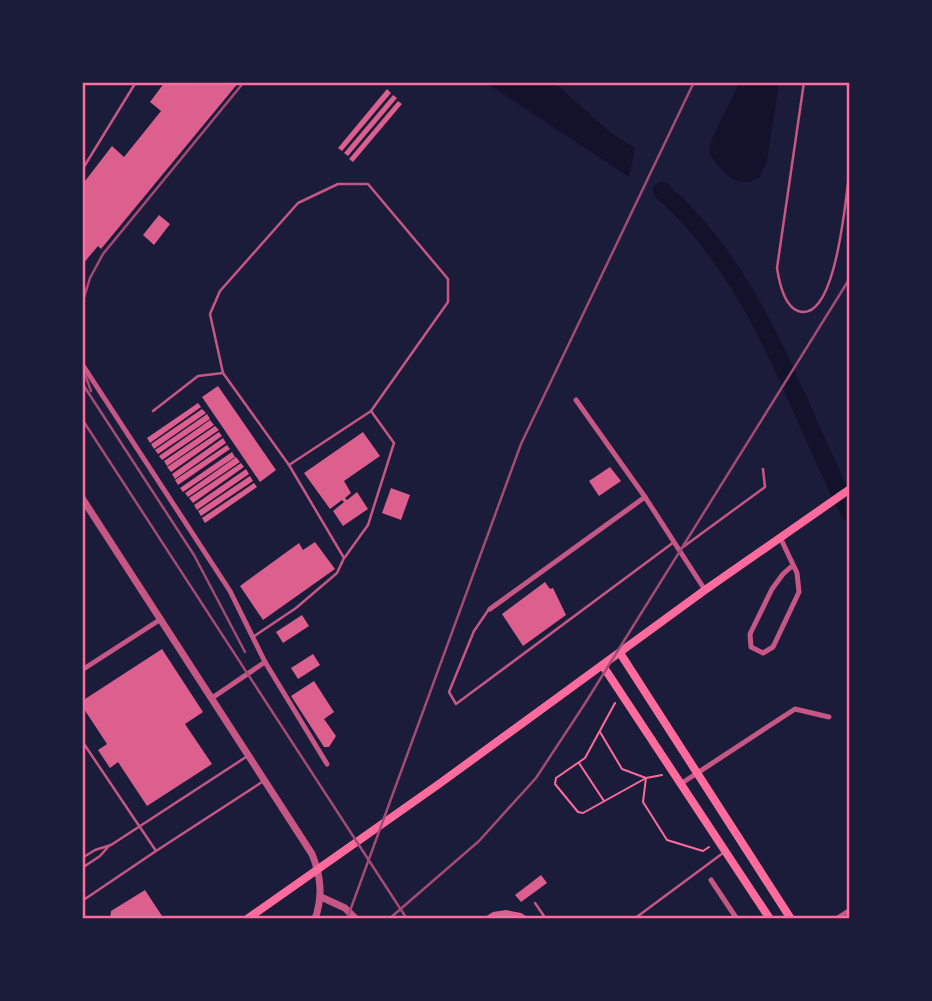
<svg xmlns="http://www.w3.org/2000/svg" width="932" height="1001" font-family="Signika,sans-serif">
<rect width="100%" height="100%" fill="#1b1b3a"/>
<!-- water -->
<g fill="#12122b">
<polygon points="485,82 554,82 611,133 635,148 629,177"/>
<path d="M739,82H779L767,161L759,178C736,190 722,172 709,153C710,134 732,103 739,82Z"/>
</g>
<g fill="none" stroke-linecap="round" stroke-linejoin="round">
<!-- river -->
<path stroke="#12122b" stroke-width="18" d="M662,191C758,274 794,403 850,513"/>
</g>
<!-- building -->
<g fill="#dd5f8e">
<polygon points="165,82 239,82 101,249 98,246 82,265 82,185 112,146 124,157 161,111 150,102"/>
<polygon points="387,89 391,93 342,151 338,148"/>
<polygon points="393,95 397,98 348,156 344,153"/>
<polygon points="398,101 402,104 353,162 349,159"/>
<polygon points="159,215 170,224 154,245 143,235"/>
<polygon points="218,386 276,470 260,482 202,397"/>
<polygon points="198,403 201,407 150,443 147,438"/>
<polygon points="202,409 206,413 154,449 151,444"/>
<polygon points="207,414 210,419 158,454 155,450"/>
<polygon points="210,420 214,425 162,460 159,456"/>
<polygon points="215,426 219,430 167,466 164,461"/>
<polygon points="219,432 222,436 171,472 167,467"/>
<polygon points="363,432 380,456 344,481 351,493 345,498 347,500 357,492 368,509 343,526 333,511 344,502 342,500 330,509 304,473"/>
<polygon points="223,438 226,443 175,479 172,474"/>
<polygon points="227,445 230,449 178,485 175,480"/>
<polygon points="232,452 235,457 183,492 180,488"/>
<polygon points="236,457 240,462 188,497 185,493"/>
<polygon points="241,463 244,467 193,503 189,498"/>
<polygon points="610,467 621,481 599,496 589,481"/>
<polygon points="246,469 249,474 197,510 194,505"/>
<polygon points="250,476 253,481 201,516 198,511"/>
<polygon points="254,483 257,487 205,523 202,518"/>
<polygon points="391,488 410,495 401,520 382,513"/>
<polygon points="315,542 335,569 263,620 240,586 299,543 303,550"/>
<polygon points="545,582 550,589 553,588 566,615 523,646 502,614"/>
<polygon points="302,615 309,626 283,643 276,632"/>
<polygon points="162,649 203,712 185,724 212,764 147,806 118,762 110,768 98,750 107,744 82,706 82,701"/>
<polygon points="313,654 320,665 298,679 291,668"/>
<polygon points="314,681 334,712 324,719 336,736 329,747 324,747 291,696"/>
<polygon points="541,875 547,883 521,902 515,895"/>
<polygon points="145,890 164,919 110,919 111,911"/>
<polygon points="506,910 521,913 531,919 482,919 493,912"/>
</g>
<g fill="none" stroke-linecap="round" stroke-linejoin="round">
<!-- path -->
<g stroke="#ff6b9d" stroke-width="2">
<polyline points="615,703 585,758 556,778 555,784 578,812 583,813 646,778 662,775"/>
<polyline points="600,732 622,769 646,778 643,802 667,840 703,851 709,847"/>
<polyline points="579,763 604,801"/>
</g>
<!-- service -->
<g stroke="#c65784" stroke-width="2.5">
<path d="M804,82L777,268C779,281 784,306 798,311C837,325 846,192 850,168"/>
<polyline points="82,170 136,82"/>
<polyline points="223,373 210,314 220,291 298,203 338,184 368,184 448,279 448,302 371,411 289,465"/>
<polyline points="153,411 198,376 223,373 289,465 344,558 337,573 296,608 253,637"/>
<polyline points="679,550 765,487 763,469"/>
<polyline points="345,557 368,525 394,443 371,411"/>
<polyline points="489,609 474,631 449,692 456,704 674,542"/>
<polyline points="82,741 156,851 262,782"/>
<polyline points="82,858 95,850 111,845 246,757"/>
<polyline points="82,868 100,856 108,847"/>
<polyline points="82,901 156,851"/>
<polyline points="535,903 546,919"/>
<polyline points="82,916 84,919"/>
<polyline points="634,919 723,853"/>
</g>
<!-- minor -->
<g stroke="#c65784" stroke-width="5">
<polyline points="82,364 230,591 265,662 327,764"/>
<polyline points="576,400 645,497 705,590"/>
<polyline points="780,537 797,573 799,592 773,647 763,653 751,647 750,634 772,589 783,574 792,566"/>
<polyline points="490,609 645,497"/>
<polyline points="82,670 161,619"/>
<polyline points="212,698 265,662"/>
<polyline points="682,783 795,709 829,717"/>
<polyline points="711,880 737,919"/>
<polyline points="836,919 850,910"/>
</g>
<!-- tertiary -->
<g stroke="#c65784" stroke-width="7">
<path d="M82,498L312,854C321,876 323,896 315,919"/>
<polyline points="321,897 345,908 356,919"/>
</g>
<!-- secondary -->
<g stroke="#ff6b9d" stroke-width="8">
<polyline points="620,653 791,919"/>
<polyline points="603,666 770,919"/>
<polyline points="247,919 439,784 705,590 850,489"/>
</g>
<!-- rail -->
<g stroke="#a44b75" stroke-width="2.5">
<polyline points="82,304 90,278 103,254 244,82"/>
<polyline points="82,366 91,391"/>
<polyline points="82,383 194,555 245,652"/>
<polyline points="82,419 407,919"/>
<polyline points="347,919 521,444 694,82"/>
<polyline points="389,919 479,841 536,778 584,705 850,278"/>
</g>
</g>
<!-- border -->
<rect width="932" height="1001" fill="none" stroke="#1b1b3a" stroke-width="168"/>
<rect x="84" y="84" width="764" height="833" fill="none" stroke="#ff6b9d" stroke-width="2.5"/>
</svg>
